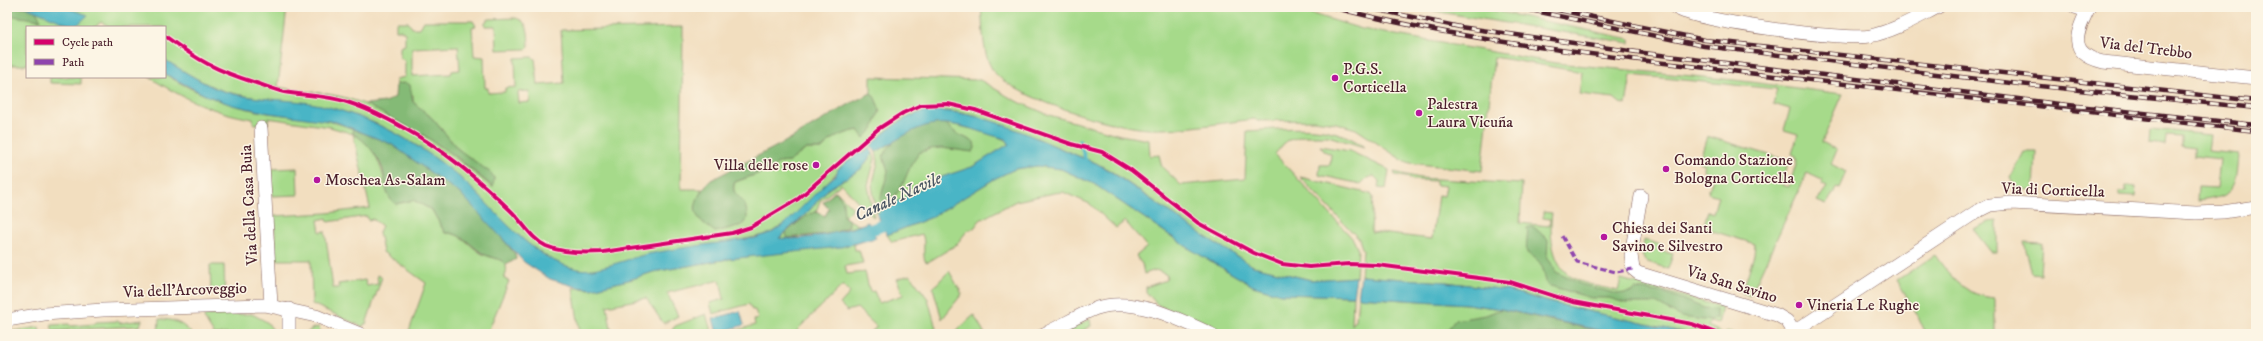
<svg xmlns="http://www.w3.org/2000/svg" width="2263" height="341" font-family="'IM FELL DW Pica',serif">
<rect width="100%" height="100%" fill="#fcf5e5"/>
<filter id="ink" filterUnits="userSpaceOnUse"><feTurbulence type="fractalNoise" baseFrequency=".025" numOctaves="2"/><feDisplacementMap in="SourceGraphic" scale="8" xChannelSelector="R" yChannelSelector="G"/><feConvolveMatrix kernelMatrix="1 2 1 2 8 2 1 2 1" color-interpolation-filters="sRGB"/></filter>
<filter id="wash" filterUnits="userSpaceOnUse"><feTurbulence type="fractalNoise" baseFrequency=".012" numOctaves="4" result="noise"/><feDisplacementMap in="SourceGraphic" scale="16" xChannelSelector="R" yChannelSelector="G"/><feGaussianBlur stdDeviation="0.9" result="paint"/><feColorMatrix in="noise" values="0 0 0 0 0 0 0 0 0 0 0 0 0 0 0 0 0 1.4 0 .05"/><feComposite in="paint" operator="in"/></filter>
<g filter="url(#wash)">
<rect width="100%" height="100%" fill="#f2debf"/>
<!-- green -->
<g fill="#a6da8a" stroke="#787c5a" fill-rule="evenodd">
<path d="M7,7H287L278,87C302,92 326,92 350,99C403,115 450,152 492,187L494,178L458,149L432,118L413,102V95L401,83L396,84V79L405,77V61L400,58V47L405,45V33L401,30H396V22H408L412,28H420L424,21H473L476,26L472,27L474,56L484,57L485,88H488V93L505,92V88L516,87L515,58L532,57L535,59L538,85L564,83L561,30L683,27L681,189H702L695,208L715,232L742,225L744,203C737,196 731,192 735,182L771,169L778,163L789,162L806,149H822C831,137 844,133 858,130L864,138C875,126 884,107 871,93V77L980,80L1014,100L1049,115L1120,135L1149,140L1150,156L1159,155L1162,167L1181,185L1245,179L1247,131C1284,129 1333,121 1364,147L1328,136H1303L1286,141L1275,154L1353,239L1358,250L1356,277L1311,280L1253,266L1204,236L1111,171L1096,163C1054,147 983,110 940,111C913,111 889,126 871,146L869,143L867,145L869,148L847,162L803,207L788,221L769,234L589,271C542,270 500,215 468,185C455,172 440,162 425,151C400,134 370,119 341,111C303,100 262,102 224,91C203,84 184,71 165,60V27H111L101,22L95,27H27V65H7ZM458,46L460,70L452,71L451,74L412,76V48ZM529,91L530,102L519,103L518,92Z"/>
<path d="M981,7H1290L1362,29L1555,63L1734,80L1843,94L1822,142L1837,150L1831,164L1846,172L1839,188L1837,187L1826,205L1817,201L1827,187L1821,184L1822,180L1807,173L1750,296L1742,293L1754,255L1755,244L1703,228L1708,211L1713,213L1718,196L1708,193L1714,175L1703,171L1705,165L1699,163L1707,136L1789,161L1782,185L1789,187L1797,160L1796,156L1792,154L1798,134L1784,130L1790,109L1773,104L1777,89L1631,75L1626,105L1620,103L1614,98L1579,94L1582,72L1494,57L1482,171L1410,163L1402,160L1356,129L1336,123L1314,120L1257,121L1255,119C1220,123 1185,130 1150,129C1116,128 1010,98 992,69C982,53 983,26 981,7Z"/>
<polygon points="1417,7 1477,7 1630,39 1630,43 1445,13"/>
<path d="M515,18C530,21 528,35 529,47L527,49L497,50L496,26H485V22L489,19Z"/>
<path d="M165,74C195,94 233,107 268,113C297,117 326,117 353,129V133C377,145 383,172 388,195L401,203L413,200L432,210L445,233C464,232 471,250 485,255C492,258 501,257 505,264C508,269 506,274 504,279L509,281L487,334H408L426,283L383,252L379,232L382,226L373,219L368,220L367,216L328,222L327,218L318,220L320,232L325,231L333,288H339L338,284L365,280L367,286L378,284L377,275L382,277L366,324H364L363,327L312,304L311,260H276L274,216L327,213L370,208L353,134L330,127L268,118V124H254L253,119C214,113 182,98 149,77H165Z"/>
<polygon points="50,77 81,77 81,84 50,83"/>
<path d="M945,123C955,125 1008,136 1009,144L972,167L942,177L877,214L872,186L878,162L876,152L920,127Z"/>
<path d="M2150,129L2210,135L2208,151L2239,154C2237,189 2234,197 2197,201L2198,187L2217,188L2220,159L2194,156V148L2181,146V137L2166,136L2165,145L2149,143Z"/>
<polygon points="1320,146 1350,151 1389,170 1386,189 1378,188 1379,181 1374,176 1367,178 1361,184 1319,175 1320,165 1330,165 1331,154 1324,151"/>
<polygon points="2024,152 2036,152 2034,190 2016,189 2010,178"/>
<polygon points="873,153 875,159 868,185 874,218 841,184 820,201 816,212 825,216 829,209 823,202 836,191 853,208 844,217 858,225 862,225 818,235 779,239 807,213 828,189 861,169"/>
<path d="M1037,166L1061,169L1094,184L1190,249L1253,286L1281,294L1353,296L1352,325L1356,320L1358,297L1467,304L1501,309L1616,334H1225L1158,305L1146,292V287L1166,280L1167,275L1156,270L1144,274L1142,264L1136,256L1147,247L1125,221L1116,228L1090,204L1063,192L1054,193L1016,201L980,220L974,228L967,231L956,245L928,262L925,261C922,252 926,242 922,234L892,242L887,235L930,218L996,178L1015,169Z"/>
<polygon points="297,168 298,195 272,196 271,169"/>
<path d="M1394,172L1420,178L1522,184L1520,223L1549,226L1550,219L1543,218V212L1552,213C1549,234 1552,266 1573,278C1586,285 1604,287 1618,291L1621,279L1722,307L1718,324L1710,322L1708,326L1724,334L1727,331L1736,334H1691L1552,303L1507,290L1446,282L1361,276L1363,251L1359,239L1300,177L1371,194L1373,197L1371,232L1432,239L1438,195L1444,196L1446,186L1436,185V181L1412,180L1410,178L1395,175Z"/>
<polygon points="2126,186 2136,187 2135,197 2119,196 2119,192 2126,192"/>
<polygon points="1997,221 1997,252 1991,252 1973,229 1989,222"/>
<polygon points="1644,240 1662,245 1661,251 1673,254 1668,269 1645,261 1642,255"/>
<polygon points="2024,242 2042,243 2040,274 2032,273"/>
<polygon points="854,244 855,250 859,250 863,263 845,266 847,274 865,272 870,292 874,291 879,303 903,295 897,279 910,275 928,299 936,328 932,334 868,334 877,327 857,308 847,311 840,304 850,293 843,285 798,329 796,334 724,334 755,325 754,320 758,319 755,310 752,310 749,304 713,314 710,303 724,299 720,280 667,293 678,316 665,323 663,323 646,298 607,306 612,334 580,334 573,288 592,289 632,279 653,272 728,259"/>
<path d="M1935,255C1951,278 1966,296 1995,298V334H1926L1918,316L1897,280Z"/>
<polygon points="210,265 224,265 225,293 211,293"/>
<polygon points="949,271 962,294 942,319 933,288"/>
<polygon points="252,314 267,322 276,334 214,334 204,318 205,315"/>
<polygon points="706,314 712,334 669,334 675,326"/>
<polygon points="974,315 985,334 953,334"/>
<path d="M159,319C173,319 183,323 192,334H158Z"/>
<polygon points="1090,319 1091,326 1076,334 1060,334"/>
<polygon points="142,320 140,326 53,331 51,325 69,324 71,326 94,324 96,322 118,321 120,323"/>
<polygon points="39,327 40,334 7,334 7,332"/>
<polygon points="319,327 320,334 305,334 313,328"/>
</g>
<!-- forest -->
<g fill="#84ba76" stroke="#676c50">
<polygon points="7,7 25,7 35,10 41,20 7,15"/>
<polygon points="405,83 410,85 413,102 432,118 458,149 491,173 494,178 493,187 454,155 425,136 365,104 386,102 395,97 396,84"/>
<path d="M871,93L875,98L880,110L873,129L864,138L858,130C844,133 831,137 822,149H806L789,162L778,163L771,169L735,182C730,193 739,195 744,203C747,208 747,214 747,219L742,225L715,232C710,228 702,223 698,217C690,205 703,187 711,180L783,143L853,102Z"/>
<path d="M945,123L956,133L974,142L975,148L973,152L941,148L930,149L919,153L911,165L902,186L889,204H884L880,200L888,171L883,156C895,134 920,123 945,123Z"/>
<path d="M353,129L391,144L462,195L488,221L515,254L516,259L506,265C500,257 492,259 484,254C471,247 462,232 445,233L432,210L413,200L396,204C384,197 386,181 383,170C379,157 365,139 353,134Z"/>
<polygon points="836,191 843,202 844,217 849,220 849,226 834,233 787,238 786,232 809,214 816,212 825,216 829,209 823,202"/>
<path d="M1530,227H1534L1548,240L1547,256L1556,272L1580,284L1617,294L1632,292L1635,289L1666,293L1704,308L1716,309V318L1711,321L1681,317L1656,303H1625L1609,298H1591L1547,285C1542,268 1545,263 1527,253C1525,243 1529,235 1527,228Z"/>
<polygon points="1501,309 1612,334 1439,334 1448,329 1455,320 1486,315"/>
</g>
<!-- water -->
<g fill="#49b5c6" stroke="#4a6a78">
<polygon points="25,7 64,7 88,15 75,27"/>
<path d="M165,60C184,71 203,84 223,91C255,101 288,98 321,105C346,111 372,121 395,133C420,147 446,164 467,184C500,214 532,260 578,269C594,273 629,258 648,254C683,247 719,243 755,238L773,232L788,221L824,185L836,175L838,169L857,154L864,152L869,148L873,153L861,169L828,189L807,213L779,238C800,242 848,231 868,222L876,238L841,247L728,259L653,272L632,279L592,289L577,287L550,279L524,262L462,195L391,144L336,122L269,113L232,105L205,95L165,74Z"/>
<path d="M926,111C985,108 1042,143 1096,163L1110,171L1204,236L1253,266L1311,280L1356,277L1353,296L1281,294L1253,286L1190,249L1094,184L1061,169L1037,166L1015,169L996,178L930,218L887,235L877,214L880,211L942,177L972,167L1009,144C1008,138 997,137 991,135C932,115 927,122 876,152L871,146C886,129 905,116 926,111Z"/>
<polygon points="1361,276 1446,282 1507,290 1552,303 1691,334 1616,334 1501,309 1467,304 1358,297"/>
<polygon points="740,311 744,325 717,333 713,319"/>
</g>
<g fill="none" stroke-linecap="round" stroke-linejoin="round">
<!-- stream -->
<polyline stroke="#49b5c6" stroke-width="3.5" points="1079,140 1087,164"/>
<!-- canal -->
<polyline stroke="#49b5c6" stroke-width="12" points="857,235 897,220"/>
</g>
</g>
<g filter="url(#ink)">
<g fill="none" stroke-linecap="round" stroke-linejoin="round">
<defs>
<g id="minor">
<path d="M1675,7C1692,21 1846,41 1870,36C1894,31 1916,18 1938,7"/>
<polyline points="2075,7 2087,11"/>
<path d="M2089,7C2077,32 2066,53 2103,62L2256,78"/>
<polyline points="261,128 271,305"/>
<polyline points="1641,196 1631,255 1633,269 1638,273 1777,315 1787,321 1794,332"/>
<polyline points="7,320 44,314 103,310 265,305 316,316 360,334"/>
<polyline points="289,334 289,309"/>
<path d="M1044,334C1062,326 1078,315 1097,308C1133,296 1179,319 1211,334"/>
<polyline points="1791,334 1976,212 1990,205 2011,203 2196,213 2223,212 2256,207"/>
</g>
</defs>
<!-- minor casing -->
<use href="#minor" stroke="#85625f" stroke-width="14"/>
<!-- minor -->
<use href="#minor" stroke="#fff" stroke-width="13"/>
<defs>
<g id="rail">
<path d="M1332,7C1468,43 1610,56 1748,73C1918,93 2087,113 2256,131"/>
<polyline points="1364,7 1460,27 1644,53 2059,104 2256,125"/>
<polyline points="1515,7 1704,46 2019,84 2256,108"/>
<polyline points="1544,7 1705,40 2256,101"/>
</g>
</defs>
<!-- rail casing -->
<use href="#rail" stroke="#4a1f2b" stroke-width="4.5"/>
<!-- rail -->
<use href="#rail" stroke="#fcf5e5" stroke-width="3" stroke-dasharray="9" stroke-linecap="butt"/>
<!-- quiet -->
<polyline stroke="#8e44ad" stroke-width="3" stroke-dasharray="6 3" stroke-linecap="butt" points="1562,236 1577,262 1616,272 1633,269"/>
<defs>
<path id="cycleway" d="M165,36C199,61 215,70 256,83C265,86 275,90 284,92C305,96 327,95 347,102C375,111 401,126 426,141C456,160 484,185 510,210C522,221 531,239 546,246C562,253 586,253 603,252L732,233L751,227L798,199L878,129L903,113L921,105L948,104L975,110L1071,144L1102,152L1131,170L1198,223L1254,253L1282,264L1309,267L1349,264L1377,265L1510,282L1573,302L1692,324L1719,334"/>
</defs>
<!-- cycleway casing -->
<use href="#cycleway" stroke="#fcf5e5" stroke-width="6"/>
<!-- cycleway -->
<use href="#cycleway" stroke="#d6006c" stroke-width="4"/>
</g>
</g>
<!-- markers -->
<g fill="#b5179e" stroke="#fcf5e5" stroke-width="1.5">
<circle cx="1335" cy="78" r="4"/>
<circle cx="1419" cy="113" r="4"/>
<circle cx="816" cy="165" r="4"/>
<circle cx="1666" cy="169" r="4"/>
<circle cx="317" cy="180" r="4"/>
<circle cx="1604" cy="237" r="4"/>
<circle cx="1799" cy="305" r="4"/>
</g>
<g text-anchor="middle" dominant-baseline="central" stroke-width="3" stroke-linejoin="round" paint-order="stroke">
<!-- street labels -->
<g font-size="16" fill="#4a1f2b" stroke="#fcf5e5">
<text transform="translate(2146 48) rotate(7)">Via del Trebbo</text>
<text transform="translate(2053 190) rotate(2)">Via di Corticella</text>
<text transform="translate(249 205) rotate(-93)">Via della Casa Buia</text>
<text transform="translate(1732 284) rotate(17)">Via San Savino</text>
<text transform="translate(185 290) rotate(-2)">Via dell'Arcoveggio</text>
</g>
<!-- poi labels -->
<g font-size="16" fill="#4a1f2b" stroke="#fcf5e5" text-anchor="start">
<text x="1343" y="69">P.G.S.<tspan x="1343" dy="18">Corticella</tspan></text>
<text x="1427" y="104">Palestra<tspan x="1427" dy="18">Laura Vicuña</tspan></text>
<text x="1674" y="160">Comando Stazione<tspan x="1674" dy="18">Bologna Corticella</tspan></text>
<text x="808" y="165" text-anchor="end">Villa delle rose</text>
<text x="325" y="180">Moschea As-Salam</text>
<text x="1612" y="228">Chiesa dei Santi<tspan x="1612" dy="18">Savino e Silvestro</tspan></text>
<text x="1807" y="305">Vineria Le Rughe</text>
</g>
<!-- water labels -->
<g font-size="17" font-style="italic" fill="#4a5461" stroke="#fcf5e5">
<text transform="translate(898 197) rotate(-25)">Canale Navile</text>
</g>
</g>
<!-- margin -->
<rect width="2263" height="341" fill="none" stroke="#fcf5e5" stroke-width="24"/>
<!-- legend -->
<rect x="26" y="26" width="140" height="52" fill="#fcf5e5" stroke="#b59f9b"/>
<rect x="34" y="39" width="20" height="6" fill="#d6006c" stroke="#b59f9b"/>
<text x="62" y="46" font-size="12" fill="#4a1f2b">Cycle path</text>
<rect x="34" y="59" width="20" height="6" fill="#8e44ad" stroke="#b59f9b"/>
<text x="62" y="66" font-size="12" fill="#4a1f2b">Path</text>
</svg>
